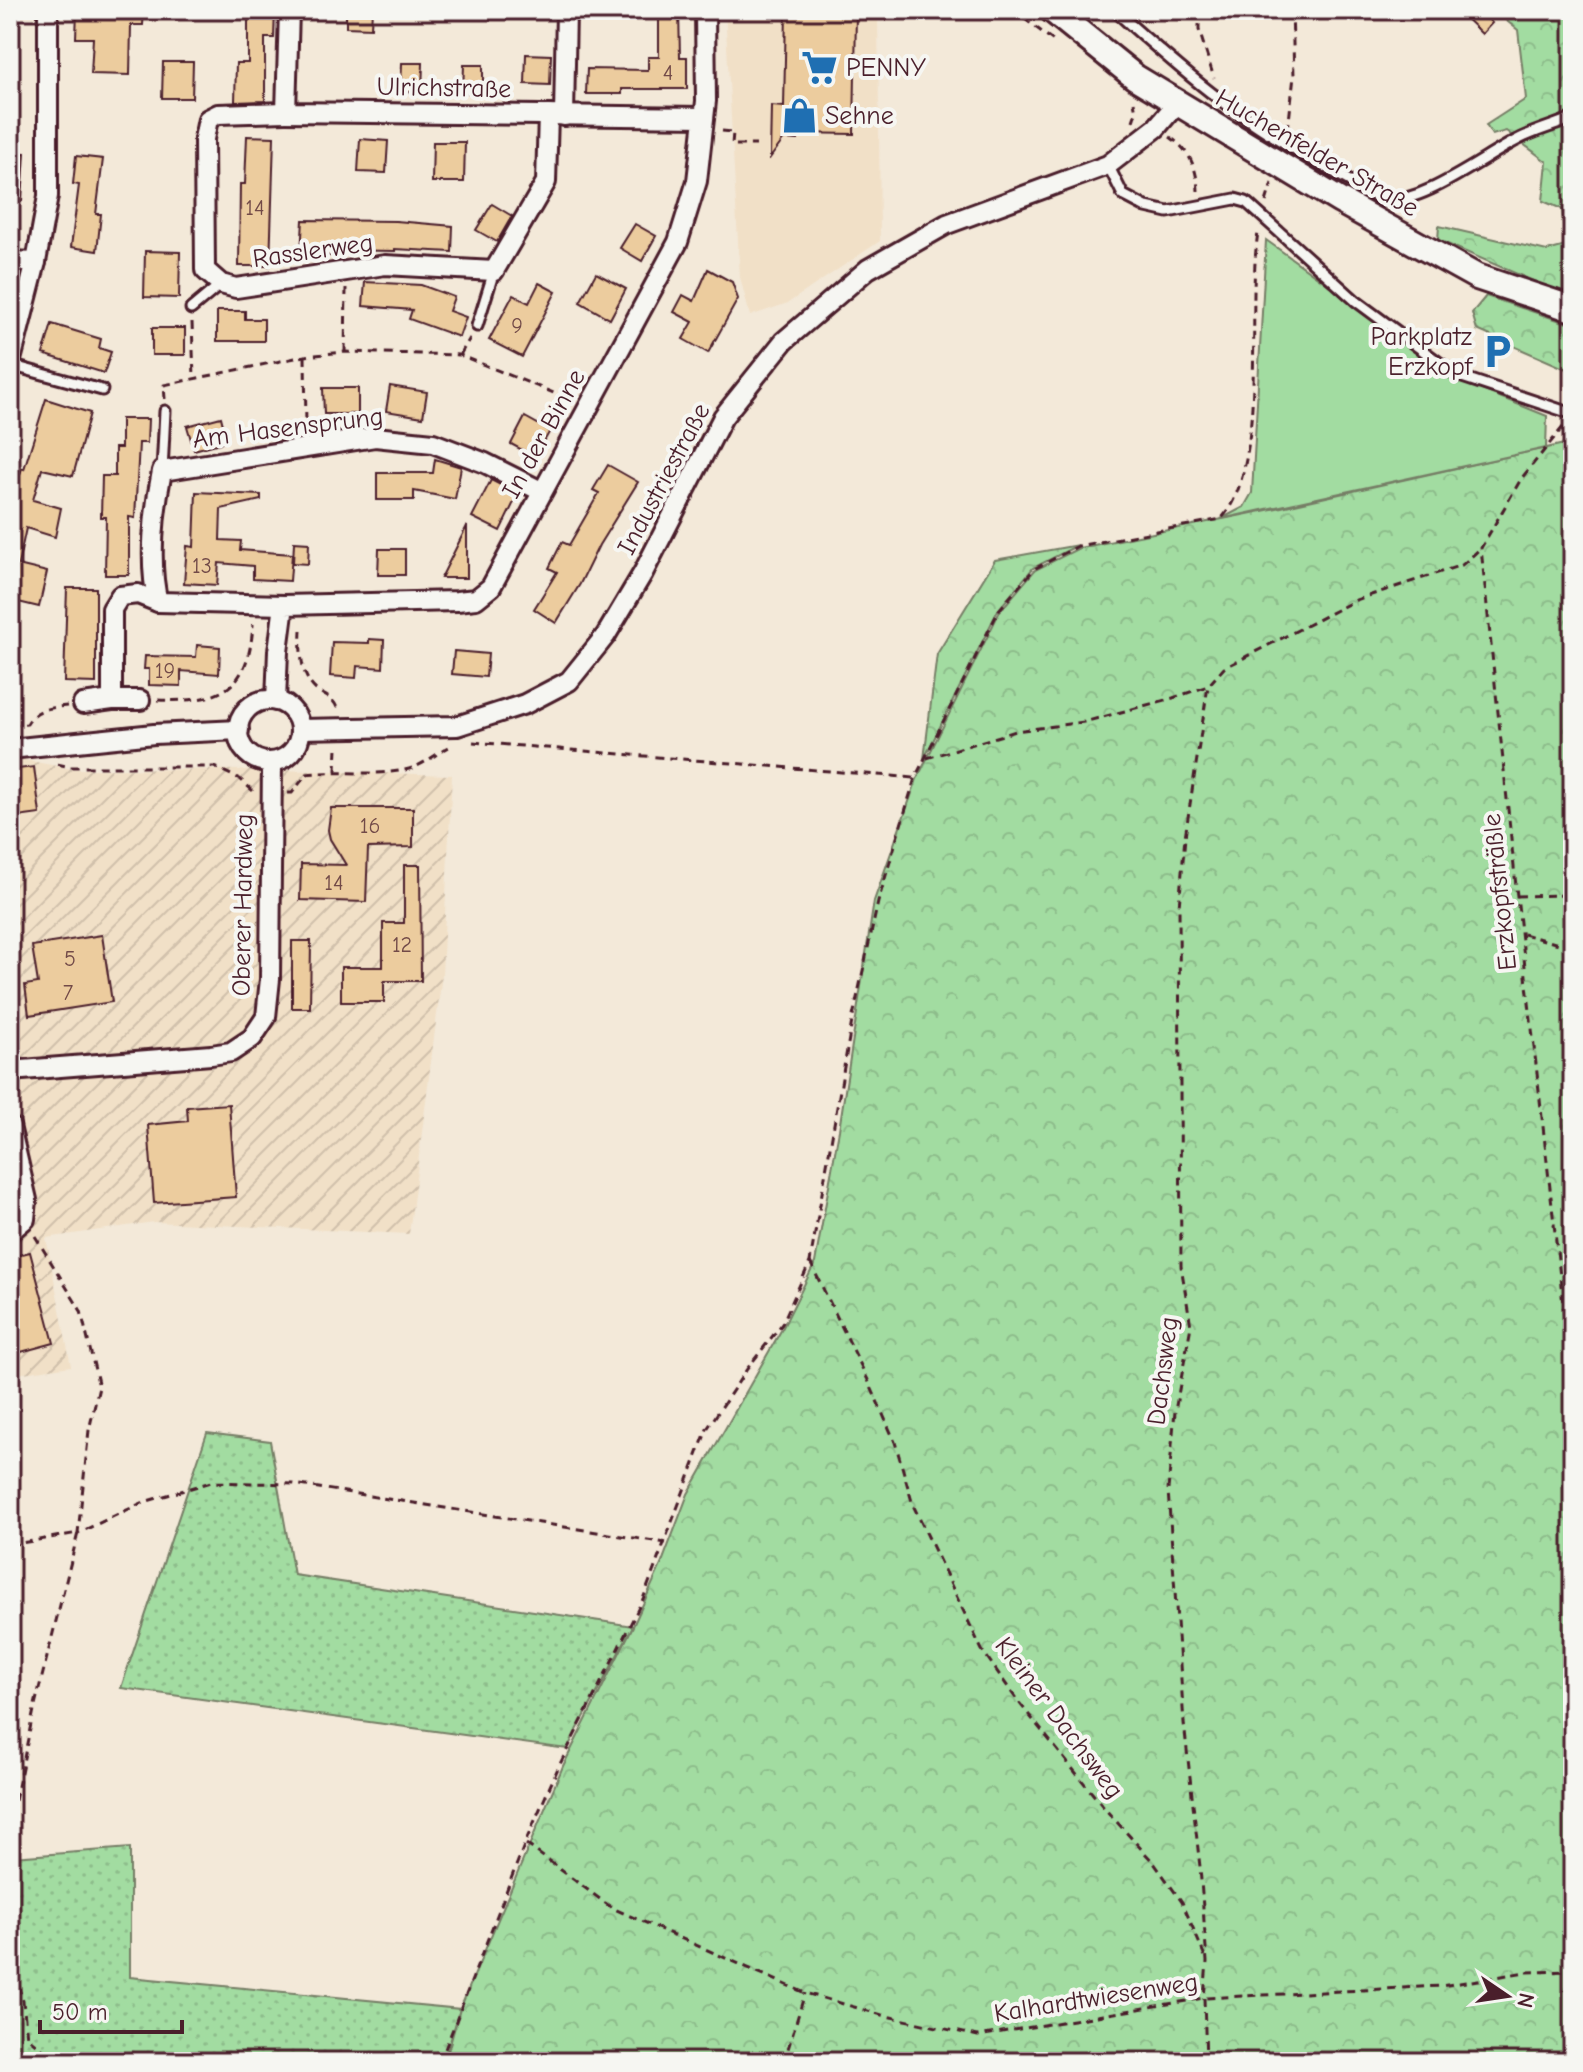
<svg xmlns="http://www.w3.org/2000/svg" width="1583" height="2072" font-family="'Comic Neue',sans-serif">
<defs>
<pattern id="industrial-furrows" width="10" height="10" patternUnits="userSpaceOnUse" patternTransform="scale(2)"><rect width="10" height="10" fill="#f1e0c7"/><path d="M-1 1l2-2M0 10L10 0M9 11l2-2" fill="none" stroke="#d0c0ab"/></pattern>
<pattern id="grass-dots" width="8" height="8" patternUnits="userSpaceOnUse" patternTransform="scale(2)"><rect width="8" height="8" fill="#a2dca1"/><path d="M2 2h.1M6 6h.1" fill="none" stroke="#8dbc8b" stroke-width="1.8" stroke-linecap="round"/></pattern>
<pattern id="forest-crowns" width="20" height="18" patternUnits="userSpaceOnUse" patternTransform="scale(2)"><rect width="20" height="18" fill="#a2dca1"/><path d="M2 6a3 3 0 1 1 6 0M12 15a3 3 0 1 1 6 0" fill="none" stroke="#8dbc8b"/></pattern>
</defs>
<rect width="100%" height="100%" fill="#f3e9d9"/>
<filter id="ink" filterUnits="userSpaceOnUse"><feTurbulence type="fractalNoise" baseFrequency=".0125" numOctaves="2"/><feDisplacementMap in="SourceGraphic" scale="16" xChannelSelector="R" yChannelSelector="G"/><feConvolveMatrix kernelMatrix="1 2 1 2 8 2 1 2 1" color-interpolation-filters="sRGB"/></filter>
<g filter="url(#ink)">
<!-- built -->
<polygon fill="#f1e0c7" points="725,10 878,10 880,241 788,303 750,316 740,277"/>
<!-- industrial -->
<polygon fill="url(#industrial-furrows)" points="10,757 72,769 277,770 452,775 442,975 409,1234 154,1222 46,1238 71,1366 10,1375"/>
<!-- grass -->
<g fill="url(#grass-dots)" stroke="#767e66" stroke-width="2">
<polygon points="207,1433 270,1441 294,1575 633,1626 567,1749 121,1688"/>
<polygon points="130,1848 130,1977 460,2009 444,2062 10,2062 10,1996 13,1995 13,1857"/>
</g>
<!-- forest -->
<g fill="url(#forest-crowns)" stroke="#767e66" stroke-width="2">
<polygon points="1493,10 1573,10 1573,295 1545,286 1438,240 1439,226 1547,251 1566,246 1562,209 1543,201 1547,162 1506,131 1492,135 1486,125 1526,99 1518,30"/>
<polygon points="1486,296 1573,325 1573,372 1477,330 1472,313"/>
<polygon points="1573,436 1573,2062 445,2062 460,2009 563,1766 633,1626 661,1565 688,1494 783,1327 815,1263 839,1130 874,901 917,779 1000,611 1035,570 1079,548 1277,508 1564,444"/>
<polygon points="1078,545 1033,568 998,610 924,759 937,654 995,560"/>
</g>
<!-- garden -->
<polygon fill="#a2dca1" stroke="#767e66" stroke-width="2" points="1266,240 1467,384 1547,416 1546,448 1221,519 1244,507 1252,493"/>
<!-- building -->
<g fill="#eccc9e" stroke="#4a1f2b" stroke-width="2">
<polygon points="77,10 144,10 143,25 131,25 130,75 91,74 93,38 76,38"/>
<polygon points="248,10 275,10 274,38 265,38 265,101 235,102 236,63 248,63"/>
<polygon points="346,10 372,10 371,28 346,27"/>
<polygon points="659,10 679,10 680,57 687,57 687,89 622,89 622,94 586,94 587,69 648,70 648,57 659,57"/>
<polygon points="1457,10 1479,10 1492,23 1482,34"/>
<polygon points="786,12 856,12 854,134 798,133 798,140 784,139 770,158 771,106 784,107"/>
<polygon points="526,54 551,55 550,85 525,84"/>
<polygon points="163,62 193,62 192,98 162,98"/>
<polygon points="402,63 423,63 422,92 401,91"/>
<polygon points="464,65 483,65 483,93 463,93"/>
<polygon points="247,136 274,137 270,266 239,266 240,184 245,184"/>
<polygon points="360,139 388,141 386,173 358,172"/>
<polygon points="433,142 465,142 464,182 432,182"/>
<polygon points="10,152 25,153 22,201 10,201"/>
<polygon points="76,156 103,159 96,214 101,214 97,251 71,247 79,185 73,184"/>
<polygon points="492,204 512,216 497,242 476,230"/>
<polygon points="303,220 396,221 453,226 452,252 395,249 395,251 332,250 331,256 301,254"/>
<polygon points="635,224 656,236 642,261 620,248"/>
<polygon points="145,251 180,252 179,298 144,297"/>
<polygon points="708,269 732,282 738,299 708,353 683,339 693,322 674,312 683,295 694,301"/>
<polygon points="596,273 626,289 610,319 580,302"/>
<polygon points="365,282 421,285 454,297 449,311 466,317 459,337 409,319 412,310 363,306"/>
<polygon points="539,283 556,292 522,357 489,340 513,295 529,303"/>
<polygon points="217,311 245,311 245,319 264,319 264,341 217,341"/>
<polygon points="52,324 101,339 99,348 111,352 104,373 43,354"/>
<rect x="152" y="328" width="33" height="27"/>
<polygon points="390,386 427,392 423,417 386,411"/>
<polygon points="323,388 358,388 358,414 324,414"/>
<polygon points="46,399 90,413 73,476 42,469 33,500 61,508 55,537 26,528 18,565 47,572 39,607 10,600 10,472 20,474 22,468 24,469"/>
<polygon points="221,417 227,441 194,450 187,426"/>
<polygon points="525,417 550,431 535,457 511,444"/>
<polygon points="121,419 148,419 147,443 139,443 135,518 129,517 129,575 105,575 106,517 101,517 102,476 115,476 115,448 121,448"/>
<polygon points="435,459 461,467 455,499 414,491 414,500 377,500 377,473 433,473"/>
<polygon points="608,465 638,482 599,545 580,584 556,623 534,609 557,572 549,568 562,542 569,545 599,493 593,490"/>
<polygon points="491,480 518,494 500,531 472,517"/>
<polygon points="196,492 261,495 261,500 221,509 220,540 241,541 240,550 292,554 290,581 253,579 253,566 219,563 217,585 184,583 187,546 194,547"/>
<polygon points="467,526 467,578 441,578"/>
<polygon points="294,542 309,543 308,564 293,563"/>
<polygon points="379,549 405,549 405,575 378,575"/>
<polygon points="67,588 96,588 96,683 64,682"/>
<polygon points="369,639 384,640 383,668 357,666 356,678 330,676 332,642 369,643"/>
<polygon points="197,645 220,647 219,674 181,671 181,686 149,685 149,669 144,669 145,656 196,657"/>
<polygon points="454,651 488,654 486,677 452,674"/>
<polygon points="34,767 40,814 10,818 10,770"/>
<polygon points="331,808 413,808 413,847 368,848 366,902 300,900 301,864 346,865 330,839 328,830"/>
<polygon points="404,865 420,865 421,981 384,981 384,1002 341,1002 341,967 383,967 383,923 404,923"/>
<polygon points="102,935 112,1002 29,1015 25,985 38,983 32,946"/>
<polygon points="292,941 311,941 310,1008 292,1008"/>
<polygon points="229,1104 236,1197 154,1203 148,1125 188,1121 187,1107"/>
<polygon points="30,1252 54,1343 10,1355 10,1257"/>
</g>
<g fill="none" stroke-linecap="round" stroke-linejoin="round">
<defs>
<g id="lane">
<path d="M1114,10C1148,40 1182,71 1218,98C1269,137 1327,167 1382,200C1421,206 1484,156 1521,138C1537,130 1556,125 1573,118"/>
<polyline points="1108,165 1123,195 1146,207 1168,212 1235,199 1246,202 1356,301 1456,375 1573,414"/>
<polyline points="191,309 221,284"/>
<polyline points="477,326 494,271"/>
<polyline points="10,365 102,390"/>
<polyline points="162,471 165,411"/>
</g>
<g id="street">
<polyline points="289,10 286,112 704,117"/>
<polyline points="286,112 218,114 208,119 204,139 205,270 221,284 236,288 385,265 494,271 546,182 548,115"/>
<polyline points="564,116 566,10"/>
<polyline points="10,261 36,262"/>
<polyline points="10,364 36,262 48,196 48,10"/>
<path d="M158,602C148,564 154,510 162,471L375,437L433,443L485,463L541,491"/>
<polyline points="112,700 140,700"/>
<circle cx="269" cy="731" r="31"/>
<polyline points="276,701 278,651 284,605 457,601 476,599 491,587 678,242 697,181 706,101 705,10"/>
<polyline points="83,704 112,700 112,609 120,596 138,594 158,602 284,605"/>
<polyline points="300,729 457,726 525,704 569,681 606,635 643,573 723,417 784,341 868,269 947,224 1108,165 1156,128 1177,103"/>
<polyline points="10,749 154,734 239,730"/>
<polyline points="10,1071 211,1055 231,1052 252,1038 266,1017 270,979 272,762"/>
<polyline points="10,1126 27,1200 25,1219 10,1232"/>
</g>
<polyline id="secondary" points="1052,10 1135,77 1340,201 1477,277 1573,309"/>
</defs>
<!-- lane casing -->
<use href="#lane" stroke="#4a1f2b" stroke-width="15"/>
<!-- street casing -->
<use href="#street" stroke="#4a1f2b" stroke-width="24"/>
<!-- secondary casing -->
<use href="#secondary" stroke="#4a1f2b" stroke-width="30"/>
<!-- path -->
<g stroke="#4a1f2b" stroke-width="3" stroke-dasharray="8 6" stroke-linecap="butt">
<polyline points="1013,10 1055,42"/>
<polyline points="1199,10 1199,30 1214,78"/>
<polyline points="1133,121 1136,112 1134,102"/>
<polyline points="1288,130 1294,76 1292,10"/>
<polyline points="722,131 733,132 732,145 756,145"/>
<path d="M1170,137C1190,151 1197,168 1198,191"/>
<polyline points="1266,202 1272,183"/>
<polyline points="192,322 194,378"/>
<polyline points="345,352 346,288"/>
<polyline points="460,355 470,338"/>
<polyline points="305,356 306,428"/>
<polyline points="165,399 164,385 305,356 345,352 460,355 571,400"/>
<polyline points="1563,427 1521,479 1481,548 1517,896 1573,1392"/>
<path d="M301,630C300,649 300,676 316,690C326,697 335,698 338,711"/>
<path d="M158,700C221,703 249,690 253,624"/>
<path d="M10,725L27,724C36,708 50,708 67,706"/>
<polyline points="473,742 915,778"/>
<polyline points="927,758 1016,731 1084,722 1173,698 1208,686 1224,668 1356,600 1462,565 1481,548"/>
<polyline points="57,764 71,767 214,767 240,779 253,791"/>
<polyline points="336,771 337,747"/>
<path d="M288,793H292L307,774C341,770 377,777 409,769C424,765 438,752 453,745"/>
<polyline points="1517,896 1573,895"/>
<polyline points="1523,934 1573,948"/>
<polyline points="35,1236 81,1311 99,1387 89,1430 78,1533 144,1502 211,1482 294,1484 666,1543"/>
<polyline points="810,1262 868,1380 895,1442 913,1505 982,1650 1017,1700 1105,1809 1154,1863 1182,1902 1206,1959"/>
<polyline points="10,1545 78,1533 35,1705 10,1825"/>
<polyline points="526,1844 612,1908 805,1993 882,2015 978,2036 1204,1998 1441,1986 1526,1972 1573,1971"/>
<polyline points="10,1959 23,2001 27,2037 58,2062"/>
<path d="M440,2062L525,1843L558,1768L643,1599L707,1429L747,1369L782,1324L810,1262L852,1021L878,902L915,778L999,610L1034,569L1078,546L1221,519C1269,468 1246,304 1258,233"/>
<polyline points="784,2062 805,1993"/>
<polyline points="1206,2062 1204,1998 1207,1962 1200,1867 1184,1723 1168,1490 1175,1411 1191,1326 1181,1266 1179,907 1185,837 1208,686"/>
</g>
<!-- lane -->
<use href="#lane" stroke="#f6f6f2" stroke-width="9"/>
<!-- street -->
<use href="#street" stroke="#f6f6f2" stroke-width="18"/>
<!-- secondary -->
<use href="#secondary" stroke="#f6f6f2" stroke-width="24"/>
</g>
</g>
<!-- icons -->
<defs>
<symbol id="supermarket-bare" viewBox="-9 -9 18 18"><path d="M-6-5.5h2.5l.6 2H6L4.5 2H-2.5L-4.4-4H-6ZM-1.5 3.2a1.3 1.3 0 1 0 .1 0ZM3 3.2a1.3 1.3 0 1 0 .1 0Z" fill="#1f6fb2" stroke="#f6f6f2" stroke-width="2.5" paint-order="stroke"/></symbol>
<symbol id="shop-bare" viewBox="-9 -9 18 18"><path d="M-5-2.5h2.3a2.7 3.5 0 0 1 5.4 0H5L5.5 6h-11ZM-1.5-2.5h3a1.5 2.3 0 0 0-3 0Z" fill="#1f6fb2" stroke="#f6f6f2" stroke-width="2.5" paint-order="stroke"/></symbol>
<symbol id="parking-bare" viewBox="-9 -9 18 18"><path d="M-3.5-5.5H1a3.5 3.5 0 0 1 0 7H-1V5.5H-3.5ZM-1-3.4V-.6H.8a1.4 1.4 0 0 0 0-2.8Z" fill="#1f6fb2" stroke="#f6f6f2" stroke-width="2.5" paint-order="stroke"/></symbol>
</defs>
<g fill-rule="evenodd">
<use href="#supermarket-bare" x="794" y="42" width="51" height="51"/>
<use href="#shop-bare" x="774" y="90" width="51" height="51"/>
<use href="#parking-bare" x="1472" y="326" width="51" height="51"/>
</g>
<g text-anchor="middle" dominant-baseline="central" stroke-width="8" stroke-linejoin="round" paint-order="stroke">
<!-- number labels -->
<g font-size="22" fill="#724a48">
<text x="668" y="73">4</text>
<text x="255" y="208">14</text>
<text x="517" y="326">9</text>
<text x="202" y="566">13</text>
<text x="165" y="671">19</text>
<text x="370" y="826">16</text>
<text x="334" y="883">14</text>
<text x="402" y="945">12</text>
<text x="70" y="959">5</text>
<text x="68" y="993">7</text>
</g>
<!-- poi labels -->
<g font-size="26" fill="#4a1f2b" stroke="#f6f6f2" text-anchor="start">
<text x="846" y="68">PENNY</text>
<text x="825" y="116">Sehne</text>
<text x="1472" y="337" text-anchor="end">Parkplatz<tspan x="1472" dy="30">Erzkopf</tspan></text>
</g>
<!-- street labels -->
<g font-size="26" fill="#4a1f2b" stroke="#f6f6f2">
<text transform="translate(444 88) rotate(1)">Ulrichstraße</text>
<text transform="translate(1317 153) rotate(30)">Huchenfelder Straße</text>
<text transform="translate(313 251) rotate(-8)">Rasslerweg</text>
<text transform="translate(288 428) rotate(-7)">Am Hasensprung</text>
<text transform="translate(544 434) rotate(-61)">In der Binne</text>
<text transform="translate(664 479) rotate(-62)">Industriestraße</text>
<text transform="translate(1500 892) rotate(-96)">Erzkopfsträßle</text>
<text transform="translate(243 905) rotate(-89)">Oberer Hardweg</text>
<text transform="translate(1163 1371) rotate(-83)">Dachsweg</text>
<text transform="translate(1059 1718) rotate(53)">Kleiner Dachsweg</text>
<text transform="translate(1096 1998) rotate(-9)">Kalhardtwiesenweg</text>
</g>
</g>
<!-- margin -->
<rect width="1583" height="2072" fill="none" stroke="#f6f6f2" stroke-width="40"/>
<rect x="20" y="20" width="1543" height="2032" fill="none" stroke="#4a1f2b" stroke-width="3" filter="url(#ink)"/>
<!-- north arrow -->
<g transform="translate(1507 1996) rotate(103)" stroke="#f6f6f2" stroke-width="6" paint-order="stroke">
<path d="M0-6L14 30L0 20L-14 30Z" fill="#4a1f2b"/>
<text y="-12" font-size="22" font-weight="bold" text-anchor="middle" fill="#4a1f2b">N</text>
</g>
<!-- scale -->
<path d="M40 2020v12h142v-12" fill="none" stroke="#4a1f2b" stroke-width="4"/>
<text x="52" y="2020" font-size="24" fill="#4a1f2b" stroke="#f6f6f2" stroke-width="6" paint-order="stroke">50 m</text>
</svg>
